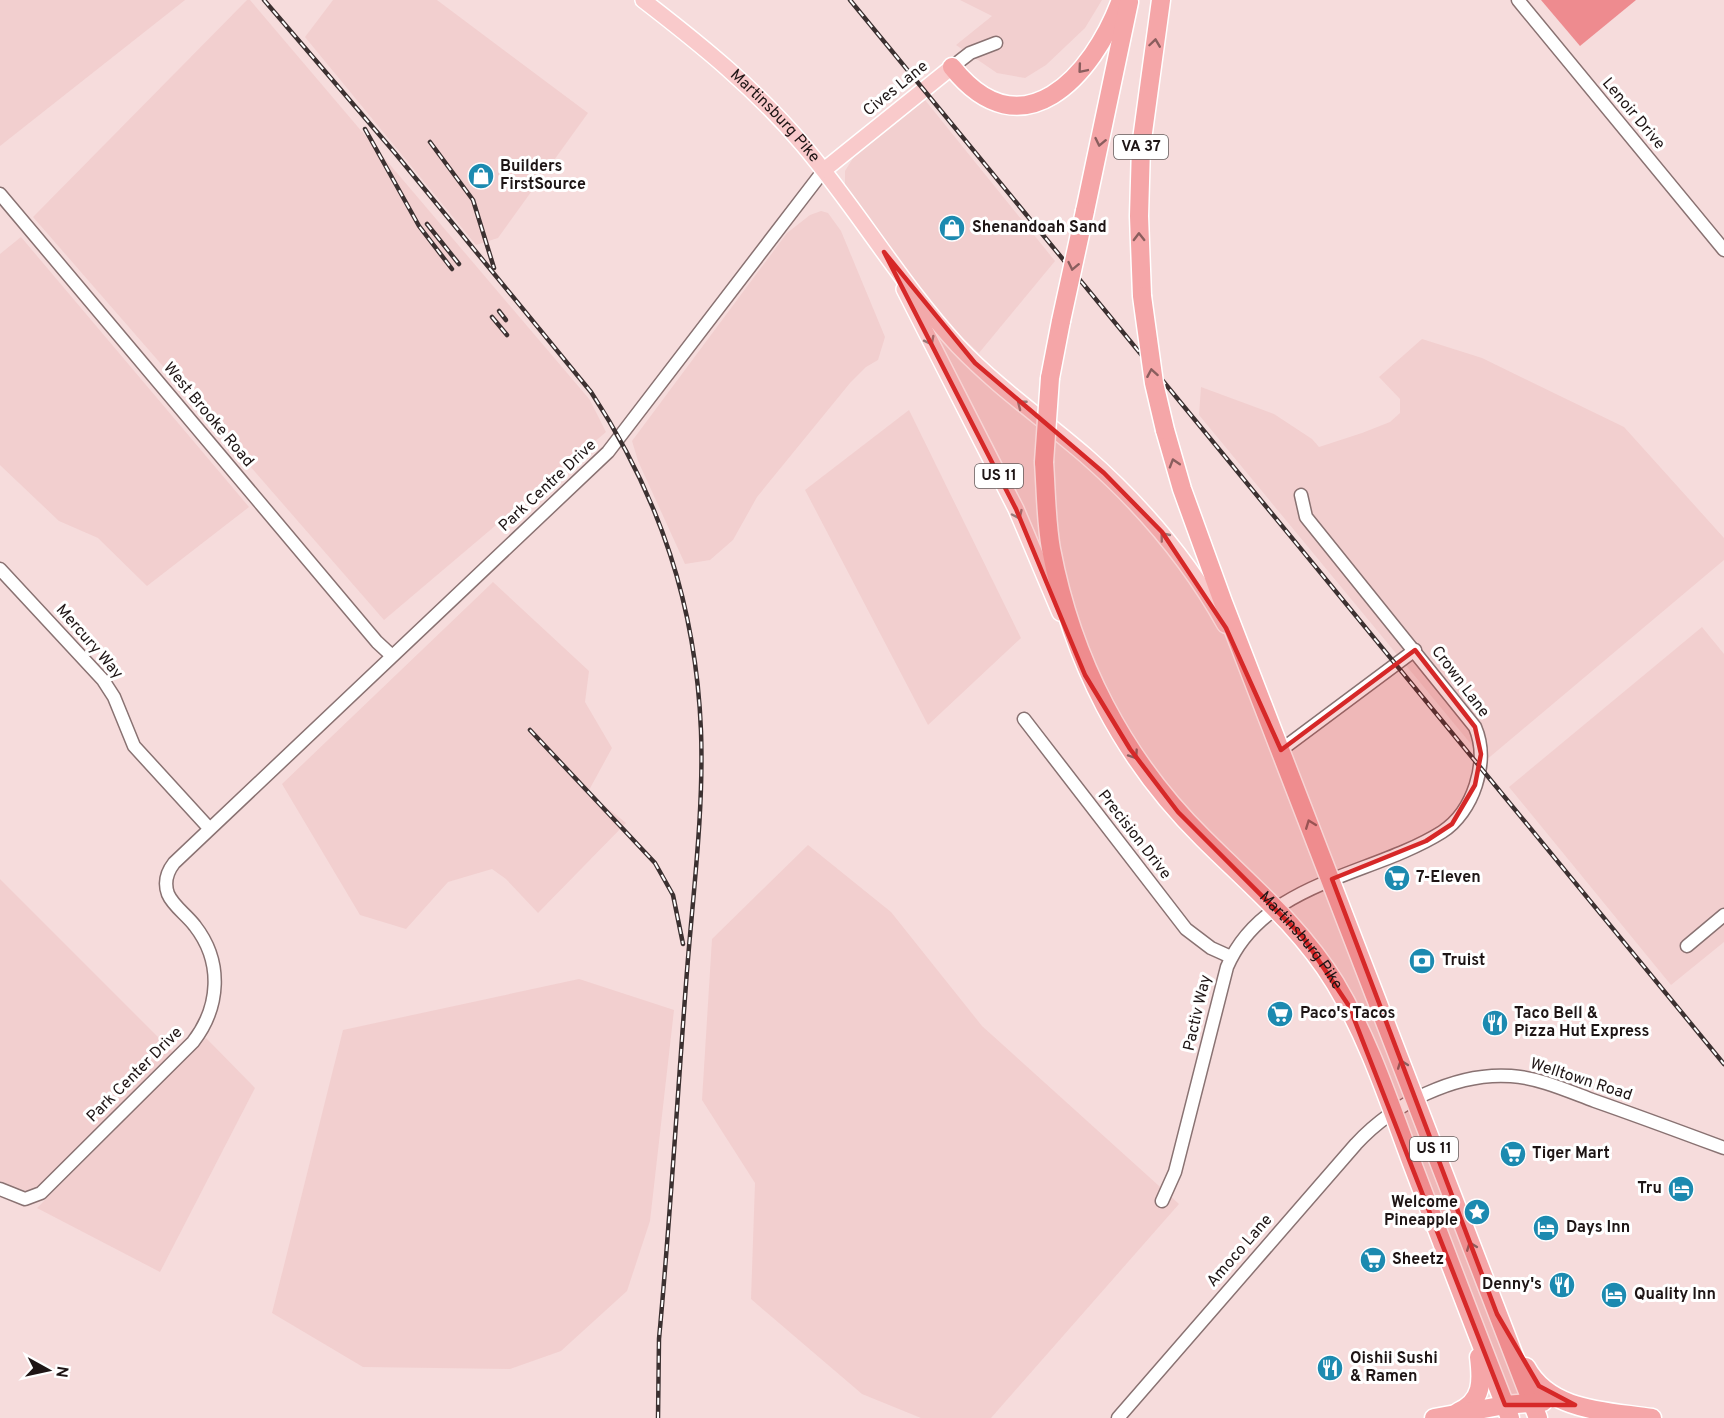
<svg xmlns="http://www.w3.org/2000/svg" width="1724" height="1418" font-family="Overpass,sans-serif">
<rect width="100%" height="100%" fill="#f6dcdc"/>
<!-- built -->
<g fill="#f2cfcf">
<polygon points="0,0 185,0 0,146"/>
<polygon points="247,0 250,0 590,400 606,432 384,620 33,217"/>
<polygon points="333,0 437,0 588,113 498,238 476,245 305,37"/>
<polygon points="960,0 1102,0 1085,28 1046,65 1025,78 997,73 956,45 992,16"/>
<polygon points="925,100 1055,261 979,353 943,319 845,185 845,171 855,155"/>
<polygon points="821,211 828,213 841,231 885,337 878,360 866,367 850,383 757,497 733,540 710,560 685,564 638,461 632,441 787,233 810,215"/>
<polygon points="21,237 249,507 147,586 98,538 59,521 0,465 0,254"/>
<polygon points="1422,339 1482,358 1624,427 1724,538 1724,560 1485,761 1199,415 1201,387 1274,414 1312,439 1319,447 1362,433 1390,422 1400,413 1400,399 1379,377"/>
<polygon points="909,410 1021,638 928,725 805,490"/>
<polygon points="493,582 589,671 585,702 612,748 588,792 626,823 538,913 506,879 492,869 448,882 406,929 360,915 282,784"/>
<polygon points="1702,627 1724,654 1724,942 1671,985 1509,787"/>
<polygon points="808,845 891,912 982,1026 1179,1204 991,1418 921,1418 862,1394 751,1299 755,1183 702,1100 712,939"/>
<polygon points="0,879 173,1052 33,1192 26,1191 0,1181"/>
<polygon points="579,979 674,1010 650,1221 627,1291 561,1351 510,1369 363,1367 272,1313 343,1030"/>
<polygon points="206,1038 255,1088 160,1272 37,1208"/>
</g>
<!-- forest -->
<polygon fill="#ee8b8f" points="1541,0 1636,0 1580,46"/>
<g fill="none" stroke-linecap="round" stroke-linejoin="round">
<defs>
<g id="minor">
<polyline points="1518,0 1724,250"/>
<polyline points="952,67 970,53 996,43"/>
<polyline points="0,194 377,642 391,655"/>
<polyline points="0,569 103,680 114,697 134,746 209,828"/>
<polyline points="1024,719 1186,929 1211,948 1231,957"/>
<polyline points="1281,750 1415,650"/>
<polyline points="1687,946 1724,915"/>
<path d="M0,1189L25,1199L41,1193L193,1042C220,1007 223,962 195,926C187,915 173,906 168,894C164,883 167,872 174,863L608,452L824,170"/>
<path d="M1162,1201L1175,1172L1227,967C1264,881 1372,876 1442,832C1473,812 1490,762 1475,727L1306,517L1301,495"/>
<path d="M1118,1418L1356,1144C1393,1104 1455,1072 1511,1076C1540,1078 1568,1091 1595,1101C1638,1116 1681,1132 1724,1148"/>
</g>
<g id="major">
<path id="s1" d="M643,0C700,44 756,89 803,145C858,210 901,284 958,346C997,387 1042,418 1085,455C1141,504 1189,560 1225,625"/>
<polyline points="824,170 952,67"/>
<polyline points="904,289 1016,509 1060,613"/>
</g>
<g id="highway">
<path d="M952,67C1022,155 1093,76 1121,0"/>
<polyline points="1085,211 1129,2"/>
<polyline points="1142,296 1139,216 1141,147 1161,0"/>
<polyline points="1050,378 1061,321"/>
<polyline points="1165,430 1182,489 1223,602 1538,1418"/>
<path id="s2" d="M1044,462C1046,490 1046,521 1051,549C1072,660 1123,759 1203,838C1250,885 1300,926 1335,983C1368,1038 1388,1099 1410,1158C1443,1245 1476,1332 1510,1418"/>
<path d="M1526,1367C1550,1412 1607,1411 1652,1418"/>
<path d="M1458,1412C1483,1401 1482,1381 1479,1357"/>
<polyline points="1434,1418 1505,1405 1543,1402"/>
</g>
</defs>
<!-- minor casing -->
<use href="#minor" stroke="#897272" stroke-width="15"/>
<!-- major casing -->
<use href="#major" stroke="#fff" stroke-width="18"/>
<!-- highway casing -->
<use href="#highway" stroke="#fff" stroke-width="21"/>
<!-- minor -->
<use href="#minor" stroke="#fff" stroke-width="12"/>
<!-- major -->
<use href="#major" stroke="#f9cacb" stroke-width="15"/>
<!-- highway -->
<use href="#highway" stroke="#f5a6a8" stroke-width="18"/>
<defs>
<g id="rail">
<path d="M264,0L395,153L591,392C660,497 696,606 701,731C704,815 692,901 686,984C677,1103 670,1221 659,1339L658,1418"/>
<polyline points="850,0 1724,1064"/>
<polyline points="365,129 419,226 452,269"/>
<polyline points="430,142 473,200 494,268"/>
<polyline points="427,224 459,264"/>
<polyline points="499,311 506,320"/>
<polyline points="492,317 507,335"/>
<polyline points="530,730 655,863 673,895 683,944"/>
</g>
</defs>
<!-- rail casing -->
<use href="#rail" stroke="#3c3131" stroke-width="4.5"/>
<!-- rail -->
<use href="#rail" stroke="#fff" stroke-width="2" stroke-dasharray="7" stroke-linecap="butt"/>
<defs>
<g id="highway-bridge">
<polyline points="1142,296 1154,383 1165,430"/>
<polyline points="1061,321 1085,211"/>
<polyline points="1044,462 1050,378"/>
</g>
</defs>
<!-- highway-bridge casing -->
<use href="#highway-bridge" stroke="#fff" stroke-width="21" stroke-linecap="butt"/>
<!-- highway-bridge -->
<use href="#highway-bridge" stroke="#f5a6a8" stroke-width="18"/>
</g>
<!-- one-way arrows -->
<defs><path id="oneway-chevron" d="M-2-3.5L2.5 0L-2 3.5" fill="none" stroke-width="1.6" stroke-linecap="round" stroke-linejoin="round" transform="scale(1.5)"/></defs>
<g stroke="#8a5e5e">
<use href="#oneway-chevron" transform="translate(1155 43) rotate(-82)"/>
<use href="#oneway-chevron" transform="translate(1082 69) rotate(130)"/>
<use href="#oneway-chevron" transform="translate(1100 142) rotate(102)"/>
<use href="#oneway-chevron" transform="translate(1139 237) rotate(-91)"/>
<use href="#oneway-chevron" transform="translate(1073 266) rotate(102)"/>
<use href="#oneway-chevron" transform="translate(1152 373) rotate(-100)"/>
<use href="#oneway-chevron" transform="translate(1174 463) rotate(-107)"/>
<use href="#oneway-chevron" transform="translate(1134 755) rotate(56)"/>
<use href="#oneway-chevron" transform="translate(1310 824) rotate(-111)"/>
<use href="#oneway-chevron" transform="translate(1402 1064) rotate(-110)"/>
<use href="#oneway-chevron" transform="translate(1471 1246) rotate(-111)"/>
</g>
<g stroke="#967979">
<use href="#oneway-chevron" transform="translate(930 341) rotate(63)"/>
<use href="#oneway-chevron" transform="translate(1021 404) rotate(-142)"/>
<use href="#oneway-chevron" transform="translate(1018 515) rotate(65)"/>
<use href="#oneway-chevron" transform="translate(1164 536) rotate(-129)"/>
</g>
<!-- marked area -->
<path fill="#d62828" fill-opacity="0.2" stroke="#d62828" stroke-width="4.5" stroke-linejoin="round" d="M884,252L975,363L1104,473L1162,532L1226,628L1281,750L1415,650L1475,727L1481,754L1475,785L1452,824L1426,841L1332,879L1497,1314L1539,1386L1575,1405H1505L1349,1006L1303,937L1178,812L1130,749L1085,675L1016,509Z"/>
<!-- icons -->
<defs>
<symbol id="shop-disc" viewBox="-11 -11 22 22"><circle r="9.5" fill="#1c8ab0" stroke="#fff"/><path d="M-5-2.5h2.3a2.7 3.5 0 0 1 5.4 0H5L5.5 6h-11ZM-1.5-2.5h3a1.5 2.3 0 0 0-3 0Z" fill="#fff"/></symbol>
<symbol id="supermarket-disc" viewBox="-11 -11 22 22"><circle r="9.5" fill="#1c8ab0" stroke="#fff"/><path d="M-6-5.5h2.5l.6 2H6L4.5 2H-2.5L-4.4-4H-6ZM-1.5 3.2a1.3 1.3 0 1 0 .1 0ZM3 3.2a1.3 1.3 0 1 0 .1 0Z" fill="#fff"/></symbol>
<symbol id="bank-disc" viewBox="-11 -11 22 22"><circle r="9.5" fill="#1c8ab0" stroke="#fff"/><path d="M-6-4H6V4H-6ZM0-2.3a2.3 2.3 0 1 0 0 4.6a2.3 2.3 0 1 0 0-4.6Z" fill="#fff"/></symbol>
<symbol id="restaurant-disc" viewBox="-11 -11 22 22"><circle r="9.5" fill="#1c8ab0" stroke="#fff"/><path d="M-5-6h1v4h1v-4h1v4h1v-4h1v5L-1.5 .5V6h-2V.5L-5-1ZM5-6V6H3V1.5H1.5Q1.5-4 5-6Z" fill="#fff"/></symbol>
<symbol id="hotel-disc" viewBox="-11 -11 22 22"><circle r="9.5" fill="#1c8ab0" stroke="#fff"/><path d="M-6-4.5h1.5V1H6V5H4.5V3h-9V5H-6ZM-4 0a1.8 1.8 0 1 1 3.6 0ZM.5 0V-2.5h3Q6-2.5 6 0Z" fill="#fff"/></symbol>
<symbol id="sight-disc" viewBox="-11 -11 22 22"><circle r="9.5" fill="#1c8ab0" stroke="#fff"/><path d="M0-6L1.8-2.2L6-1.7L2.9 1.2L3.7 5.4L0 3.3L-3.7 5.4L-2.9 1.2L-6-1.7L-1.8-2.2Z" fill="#fff"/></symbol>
</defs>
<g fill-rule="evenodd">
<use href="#shop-disc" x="466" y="161" width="30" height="30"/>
<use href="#shop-disc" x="937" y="213" width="30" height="30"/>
<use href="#supermarket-disc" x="1382" y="863" width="30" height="30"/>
<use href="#bank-disc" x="1407" y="946" width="30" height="30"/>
<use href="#supermarket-disc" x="1265" y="999" width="30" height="30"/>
<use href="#restaurant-disc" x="1480" y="1008" width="30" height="30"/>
<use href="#supermarket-disc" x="1498" y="1139" width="30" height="30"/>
<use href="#hotel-disc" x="1666" y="1174" width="30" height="30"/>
<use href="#sight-disc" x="1462" y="1197" width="30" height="30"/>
<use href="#hotel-disc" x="1531" y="1213" width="30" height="30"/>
<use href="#supermarket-disc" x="1358" y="1245" width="30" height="30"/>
<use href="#restaurant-disc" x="1547" y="1270" width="30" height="30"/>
<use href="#hotel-disc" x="1599" y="1280" width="30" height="30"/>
<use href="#restaurant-disc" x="1315" y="1353" width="30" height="30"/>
</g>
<g text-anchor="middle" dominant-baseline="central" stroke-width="6" stroke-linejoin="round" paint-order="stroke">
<!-- shield labels -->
<g fill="#fff" stroke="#625b5b" stroke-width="1.5">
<rect x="1114" y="135" width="54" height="24" rx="4.5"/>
<rect x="975" y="464" width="48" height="24" rx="4.5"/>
<rect x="1410" y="1137" width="48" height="24" rx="4.5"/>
</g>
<g font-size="15" font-weight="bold" fill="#1e1515">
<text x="1141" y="147">VA 37</text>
<text x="999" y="476">US 11</text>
<text x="1434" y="1149">US 11</text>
</g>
<!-- street labels -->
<g font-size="16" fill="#1e1515" stroke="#fff">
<text transform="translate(896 89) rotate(-39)">Cives Lane</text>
<text transform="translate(1633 114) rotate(50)">Lenoir Drive</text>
<text stroke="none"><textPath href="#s1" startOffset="176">Martinsburg Pike</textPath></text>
<text transform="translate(208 415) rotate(50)">West Brooke Road</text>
<text transform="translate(548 486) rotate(-43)">Park Centre Drive</text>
<text transform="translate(89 642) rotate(49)">Mercury Way</text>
<text transform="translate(1460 682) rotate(53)">Crown Lane</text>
<text transform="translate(1134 835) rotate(52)">Precision Drive</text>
<text stroke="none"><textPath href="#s2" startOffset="561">Martinsburg Pike</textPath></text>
<text transform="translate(1198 1013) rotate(-77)">Pactiv Way</text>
<text transform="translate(135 1075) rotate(-45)">Park Center Drive</text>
<text transform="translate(1581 1080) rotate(18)">Welltown Road</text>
<text transform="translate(1240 1251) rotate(-49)">Amoco Lane</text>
</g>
<!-- poi labels -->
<g font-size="16" font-weight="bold" fill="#1e1515" stroke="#fff" text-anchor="start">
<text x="500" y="167">Builders<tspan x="500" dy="18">FirstSource</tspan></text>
<text x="972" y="228">Shenandoah Sand</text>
<text x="1416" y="878">7-Eleven</text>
<text x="1442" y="961">Truist</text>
<text x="1300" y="1014">Paco's Tacos</text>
<text x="1514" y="1014">Taco Bell &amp;<tspan x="1514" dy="18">Pizza Hut Express</tspan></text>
<text x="1532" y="1154">Tiger Mart</text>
<text x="1662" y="1189" text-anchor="end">Tru</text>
<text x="1458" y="1203" text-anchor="end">Welcome<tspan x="1458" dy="18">Pineapple</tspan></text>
<text x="1566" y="1228">Days Inn</text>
<text x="1392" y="1260">Sheetz</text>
<text x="1542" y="1285" text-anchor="end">Denny's</text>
<text x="1634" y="1295">Quality Inn</text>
<text x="1350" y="1359">Oishii Sushi<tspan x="1350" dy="18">&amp; Ramen</tspan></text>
</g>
</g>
<!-- north arrow -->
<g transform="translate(48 1370) rotate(98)" stroke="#ffffff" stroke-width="4.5" paint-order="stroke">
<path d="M0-4.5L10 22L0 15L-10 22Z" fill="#1e1515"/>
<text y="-9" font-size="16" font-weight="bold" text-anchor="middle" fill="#1e1515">N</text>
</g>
</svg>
